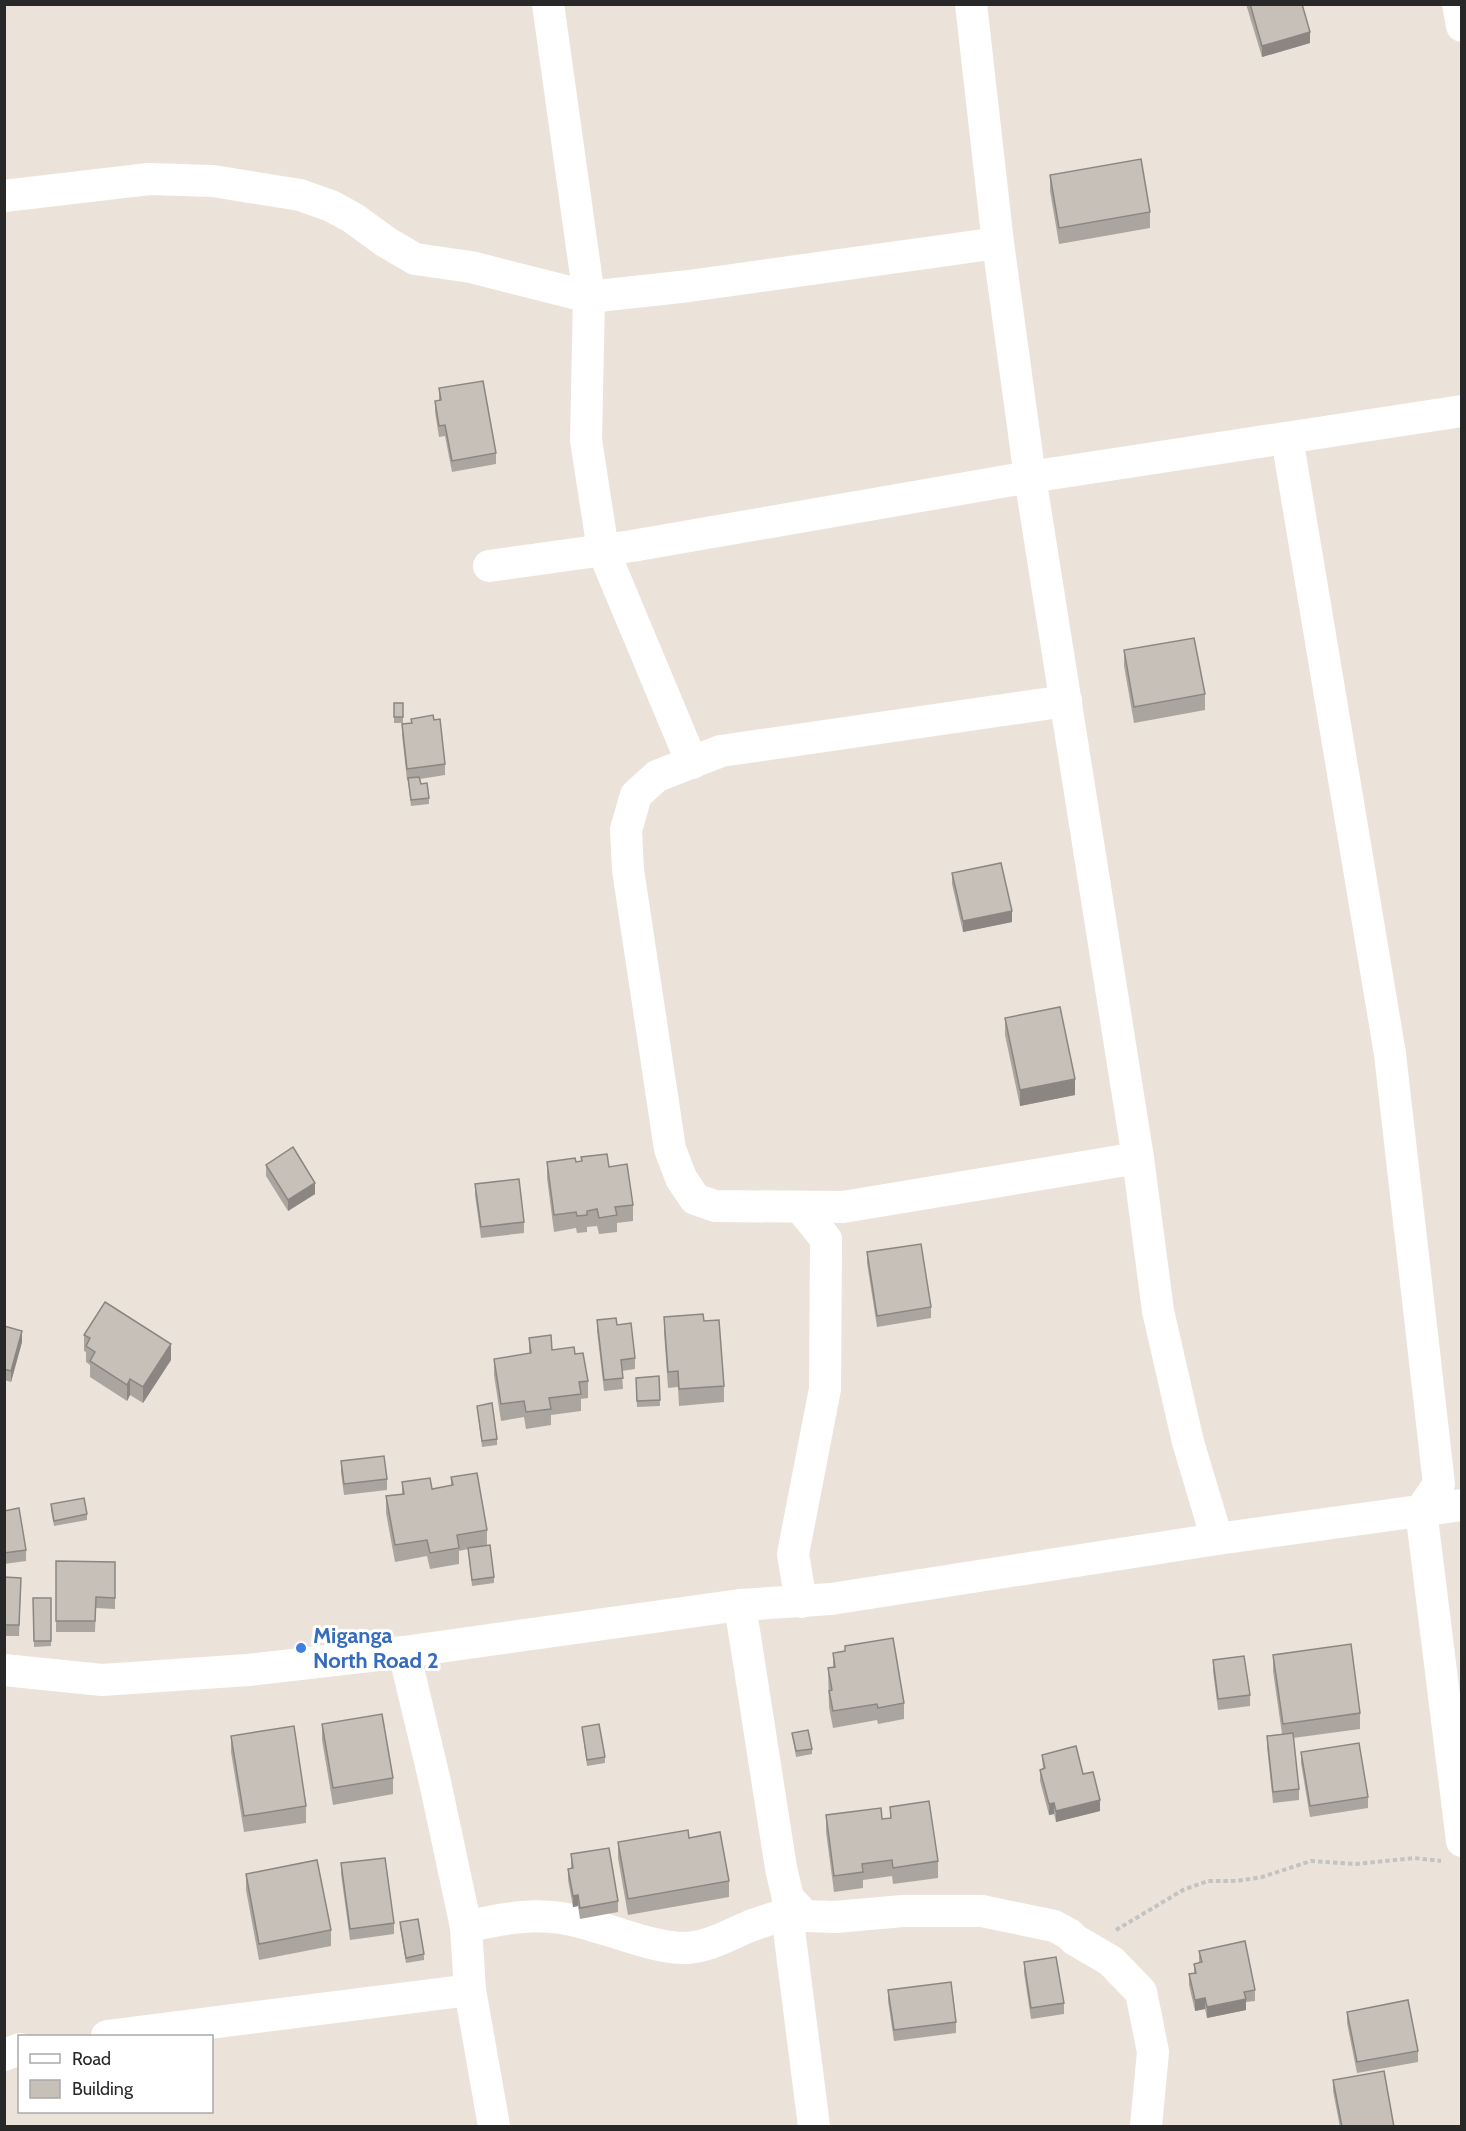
<svg xmlns="http://www.w3.org/2000/svg" width="1466" height="2131" font-family="Cabin,sans-serif">
<rect width="100%" height="100%" fill="#ebe3d9"/>
<g fill="none" stroke-linecap="round" stroke-linejoin="round">
<!-- path -->
<polyline stroke="#c3c3c3" stroke-width="4" stroke-dasharray="4.5 3" stroke-linecap="butt" points="1116,1930 1183,1890 1208,1881 1237,1881 1262,1877 1311,1861 1356,1864 1414,1858 1441,1861"/>
<!-- minor -->
<g stroke="#fff" stroke-width="32">
<polyline points="548,4 589,297 586,440 603,550 692,763"/>
<polyline points="1458,4 1462,26"/>
<polyline points="4,196 149,179 213,181 300,195 331,206 353,218 386,242 415,259 471,267 589,297 689,286 998,243 971,4"/>
<polyline points="998,243 1030,477 1138,1158 1158,1311 1188,1442 1217,1539"/>
<polyline points="1287,438 1390,1054 1439,1484 1421,1510 1462,1841"/>
<polyline points="489,566 632,546 1030,477 1462,411"/>
<polyline points="1066,701 721,751 657,776 636,795 626,830 628,870 670,1149 681,1178 695,1199 715,1206 843,1207 1138,1158"/>
<polyline points="800,1207 826,1239 825,1389 793,1554 801,1602"/>
<polyline points="740,1605 781,1868 788,1898 805,1916 835,1917 903,1911 982,1911 1054,1926 1069,1934 1075,1940 1111,1961 1141,1992 1153,2052 1146,2126"/>
<path d="M404,1652L435,1782L466,1927C507,1917 542,1911 584,1923C614,1931 652,1947 682,1948C707,1948 726,1936 748,1927C760,1922 774,1918 787,1914"/>
<polyline points="4,1670 102,1680 248,1670 404,1652 740,1605 831,1599 1217,1539 1462,1505"/>
<polyline points="788,1898 787,1914 814,2126"/>
<polyline points="466,1927 470,1990 494,2126"/>
<polyline points="107,2036 470,1990"/>
<polyline points="4,2055 20,2049"/>
</g>
</g>
<!-- wall -->
<g fill="#aaa59f">
<polygon points="1246,4 1302,4 1310,43 1262,57"/>
<polygon points="1050,175 1150,212 1150,228 1059,244 1050,191"/>
<polygon points="439,388 496,453 496,464 452,472 445,436 439,437 435,412 435,401 439,400"/>
<polygon points="1124,650 1205,694 1205,710 1134,723 1124,666"/>
<rect x="394" y="703" width="9" height="20"/>
<polygon points="411,719 445,764 445,775 420,779 421,784 429,798 429,804 411,806 408,780 407,780 402,735 402,724 411,723"/>
<polygon points="952,873 1012,922 963,932 952,884"/>
<polygon points="1005,1018 1075,1095 1020,1106 1005,1035"/>
<polygon points="581,1157 609,1167 633,1205 633,1221 617,1223 617,1232 599,1234 597,1226 587,1227 587,1232 577,1233 576,1228 554,1232 547,1178 547,1162 576,1162 581,1161"/>
<polygon points="266,1165 315,1194 288,1211 266,1176"/>
<polygon points="475,1184 524,1222 524,1233 481,1238 475,1195"/>
<polygon points="867,1252 931,1307 931,1318 877,1327 867,1263"/>
<polygon points="664,1317 704,1321 724,1386 724,1402 679,1406 678,1387 668,1388 664,1333"/>
<polygon points="597,1320 617,1325 635,1358 635,1369 622,1371 623,1389 604,1391 597,1331"/>
<polygon points="4,1326 22,1342 11,1382 4,1380"/>
<polygon points="84,1335 171,1360 143,1403 130,1395 127,1401 90,1377 90,1365 86,1362 86,1352 84,1351"/>
<polygon points="529,1338 552,1350 575,1354 588,1381 588,1398 581,1399 581,1411 551,1415 551,1425 526,1429 524,1417 501,1421 494,1375 494,1359 529,1354"/>
<polygon points="659,1376 660,1406 637,1407 636,1378"/>
<polygon points="477,1406 497,1439 497,1445 482,1447"/>
<polygon points="341,1461 387,1479 387,1490 344,1495 341,1472"/>
<polygon points="451,1477 487,1530 487,1545 494,1577 494,1583 472,1586 468,1549 459,1551 459,1564 430,1569 427,1556 395,1562 386,1513 386,1496 402,1494 402,1482 432,1489 451,1486"/>
<polygon points="51,1504 87,1514 87,1520 54,1526 51,1510"/>
<polygon points="4,1511 26,1550 26,1561 4,1564"/>
<polygon points="56,1561 115,1562 115,1609 96,1608 95,1632 56,1632"/>
<polygon points="4,1577 21,1578 19,1636 4,1636"/>
<polygon points="33,1598 51,1598 51,1646 34,1647"/>
<polygon points="833,1653 904,1703 904,1719 878,1724 877,1720 833,1728 829,1707 828,1668 833,1667"/>
<polygon points="1273,1655 1360,1713 1360,1729 1293,1738 1299,1789 1299,1800 1273,1803 1267,1747 1267,1736 1282,1734 1273,1671"/>
<polygon points="1213,1660 1250,1695 1250,1706 1218,1710 1213,1671"/>
<polygon points="322,1724 393,1778 393,1794 333,1805 322,1740"/>
<polygon points="582,1727 605,1757 605,1763 587,1766"/>
<polygon points="792,1733 812,1749 812,1754 796,1757"/>
<polygon points="231,1736 306,1806 306,1823 244,1832 231,1752"/>
<polygon points="1301,1752 1368,1797 1368,1808 1310,1817 1301,1763"/>
<polygon points="1042,1755 1083,1774 1100,1811 1056,1822 1054,1814 1049,1815 1040,1781 1040,1770 1043,1769"/>
<polygon points="890,1807 938,1861 938,1878 893,1884 892,1876 863,1880 863,1888 834,1892 826,1832 826,1815 882,1819 890,1818"/>
<polygon points="689,1838 729,1881 729,1897 628,1915 618,1858 618,1842"/>
<polygon points="571,1854 618,1901 618,1912 580,1919 578,1906 573,1907 568,1880 568,1869 571,1868"/>
<polygon points="341,1863 394,1923 394,1934 350,1940 341,1874"/>
<polygon points="246,1874 331,1930 331,1946 259,1960 246,1890"/>
<polygon points="400,1922 424,1954 424,1960 406,1963 400,1927"/>
<polygon points="1199,1951 1255,1990 1255,2001 1246,2002 1246,2010 1207,2018 1205,2009 1195,2011 1189,1985 1189,1974 1194,1973 1194,1964 1199,1963"/>
<polygon points="1024,1962 1064,2003 1064,2014 1031,2019 1024,1973"/>
<polygon points="888,1990 956,2022 956,2033 894,2041 888,2001"/>
<polygon points="1347,2012 1418,2051 1418,2062 1357,2073 1347,2023"/>
<polygon points="1333,2080 1394,2127 1340,2127 1333,2091"/>
</g>
<!-- shaded-wall -->
<g fill="#8b8682">
<polygon points="1310,32 1310,43 1262,57 1262,46"/>
<polygon points="1012,911 1012,922 963,932 963,921"/>
<polygon points="1075,1079 1075,1095 1020,1106 1020,1090"/>
<polygon points="315,1183 315,1194 288,1211 288,1200"/>
<polygon points="22,1331 22,1342 11,1382 11,1371"/>
<polygon points="171,1344 171,1360 143,1403 143,1387"/>
<polygon points="130,1379 130,1395 127,1401 127,1385"/>
<polygon points="1100,1800 1100,1811 1056,1822 1056,1811"/>
<polygon points="1054,1803 1054,1814 1049,1815 1049,1804"/>
<polygon points="578,1895 578,1906 573,1907 573,1896"/>
<polygon points="1205,1998 1205,2009 1195,2011 1195,2000"/>
<polygon points="1246,1999 1246,2010 1207,2018 1207,2007"/>
</g>
<!-- building -->
<g fill="#c6c0b9" stroke="#8b8682" stroke-width="1.5">
<polygon points="1250,4 1302,4 1310,32 1262,46"/>
<polygon points="1141,159 1150,212 1059,228 1050,175"/>
<polygon points="483,381 496,453 452,461 445,425 439,426 435,401 441,400 439,388"/>
<polygon points="1194,638 1205,694 1134,707 1124,650"/>
<rect x="394" y="703" width="9" height="14"/>
<polygon points="433,715 434,720 440,719 445,764 407,769 402,724 412,723 411,719"/>
<polygon points="419,777 421,784 427,783 429,798 411,800 408,778"/>
<polygon points="1001,863 1012,911 963,921 952,873"/>
<polygon points="1060,1007 1075,1079 1020,1090 1005,1018"/>
<polygon points="293,1147 315,1183 288,1200 266,1165"/>
<polygon points="607,1154 609,1167 627,1164 633,1205 615,1207 617,1215 599,1218 597,1209 587,1211 587,1215 577,1216 576,1212 554,1215 547,1162 575,1158 576,1162 582,1161 581,1157"/>
<polygon points="519,1179 524,1222 481,1227 475,1184"/>
<polygon points="921,1244 931,1307 877,1316 867,1252"/>
<polygon points="105,1302 171,1344 143,1387 130,1379 127,1385 90,1361 95,1352 86,1346 90,1338 84,1335"/>
<polygon points="703,1314 704,1321 719,1320 724,1386 679,1389 678,1371 668,1372 664,1317"/>
<polygon points="616,1318 617,1325 631,1323 635,1358 621,1360 623,1378 604,1380 597,1320"/>
<polygon points="4,1326 22,1331 11,1371 4,1369"/>
<polygon points="551,1335 552,1350 574,1347 575,1354 583,1353 588,1381 579,1382 581,1394 549,1398 551,1409 526,1412 524,1401 501,1404 494,1359 531,1353 529,1338"/>
<polygon points="659,1376 660,1400 637,1401 636,1378"/>
<polygon points="492,1403 497,1439 482,1441 477,1406"/>
<polygon points="384,1456 387,1479 344,1484 341,1461"/>
<polygon points="477,1473 487,1530 457,1535 459,1548 430,1553 427,1540 395,1545 386,1496 404,1494 402,1482 430,1478 432,1489 453,1485 451,1477"/>
<polygon points="84,1498 87,1514 54,1521 51,1504"/>
<polygon points="19,1508 26,1550 4,1553 4,1511"/>
<polygon points="490,1545 494,1577 472,1580 468,1548"/>
<polygon points="56,1561 115,1562 115,1598 96,1597 95,1621 56,1621"/>
<polygon points="4,1577 21,1578 19,1625 4,1625"/>
<polygon points="33,1598 51,1598 51,1641 34,1641"/>
<polygon points="893,1638 904,1703 878,1708 877,1704 833,1711 829,1691 832,1690 828,1668 835,1667 833,1653 845,1651 845,1646"/>
<polygon points="1351,1644 1360,1713 1283,1724 1273,1655"/>
<polygon points="1244,1656 1250,1695 1218,1699 1213,1660"/>
<polygon points="382,1714 393,1778 333,1788 322,1724"/>
<polygon points="599,1724 605,1757 587,1760 582,1727"/>
<polygon points="294,1726 306,1806 244,1816 231,1736"/>
<polygon points="808,1730 812,1749 796,1751 792,1733"/>
<polygon points="1293,1733 1299,1789 1273,1792 1267,1736"/>
<polygon points="1359,1743 1368,1797 1310,1806 1301,1752"/>
<polygon points="1076,1746 1083,1774 1093,1772 1100,1800 1056,1811 1054,1803 1049,1804 1040,1770 1045,1768 1042,1755"/>
<polygon points="929,1801 938,1861 893,1868 892,1860 862,1864 863,1872 834,1876 826,1815 881,1808 882,1819 891,1818 890,1807"/>
<polygon points="688,1830 689,1838 720,1832 729,1881 628,1899 618,1842"/>
<polygon points="609,1848 618,1901 580,1908 578,1895 573,1896 568,1869 573,1868 571,1854"/>
<polygon points="385,1858 394,1923 350,1929 341,1863"/>
<polygon points="317,1860 331,1930 259,1944 246,1874"/>
<polygon points="418,1919 424,1954 406,1958 400,1922"/>
<polygon points="1245,1941 1255,1990 1244,1992 1246,1999 1207,2007 1205,1998 1195,2000 1189,1974 1196,1973 1194,1964 1202,1962 1199,1951"/>
<polygon points="1056,1957 1064,2003 1031,2008 1024,1962"/>
<polygon points="951,1982 956,2022 894,2030 888,1990"/>
<polygon points="1408,2000 1418,2051 1357,2062 1347,2012"/>
<polygon points="1384,2071 1394,2127 1342,2127 1333,2080"/>
</g>
<!-- markers -->
<circle fill="#3f7fe0" stroke="#fff" stroke-width="2" cx="301" cy="1648" r="6"/>
<g text-anchor="middle" dominant-baseline="central" stroke-width="6" stroke-linejoin="round" paint-order="stroke">
<!-- shop labels -->
<g font-size="22" font-weight="bold" fill="#366cbe" stroke="#fff" text-anchor="start">
<text x="313" y="1635">Miganga<tspan x="313" dy="25">North Road 2</tspan></text>
</g>
</g>
<!-- border -->
<rect width="1466" height="2131" fill="none" stroke="#282828" stroke-width="12"/>
<!-- legend -->
<rect x="18" y="2035" width="195" height="78" fill="#ffffff" stroke="#a9a9a9" stroke-width="1.5"/>
<rect x="30" y="2054" width="30" height="9" fill="#ffffff" stroke="#a9a9a9" stroke-width="1.5"/>
<text x="72" y="2065" font-size="18" fill="#282828">Road</text>
<rect x="30" y="2080" width="30" height="18" fill="#c6c0b9" stroke="#a9a9a9" stroke-width="1.5"/>
<text x="72" y="2095" font-size="18" fill="#282828">Building</text>
</svg>
